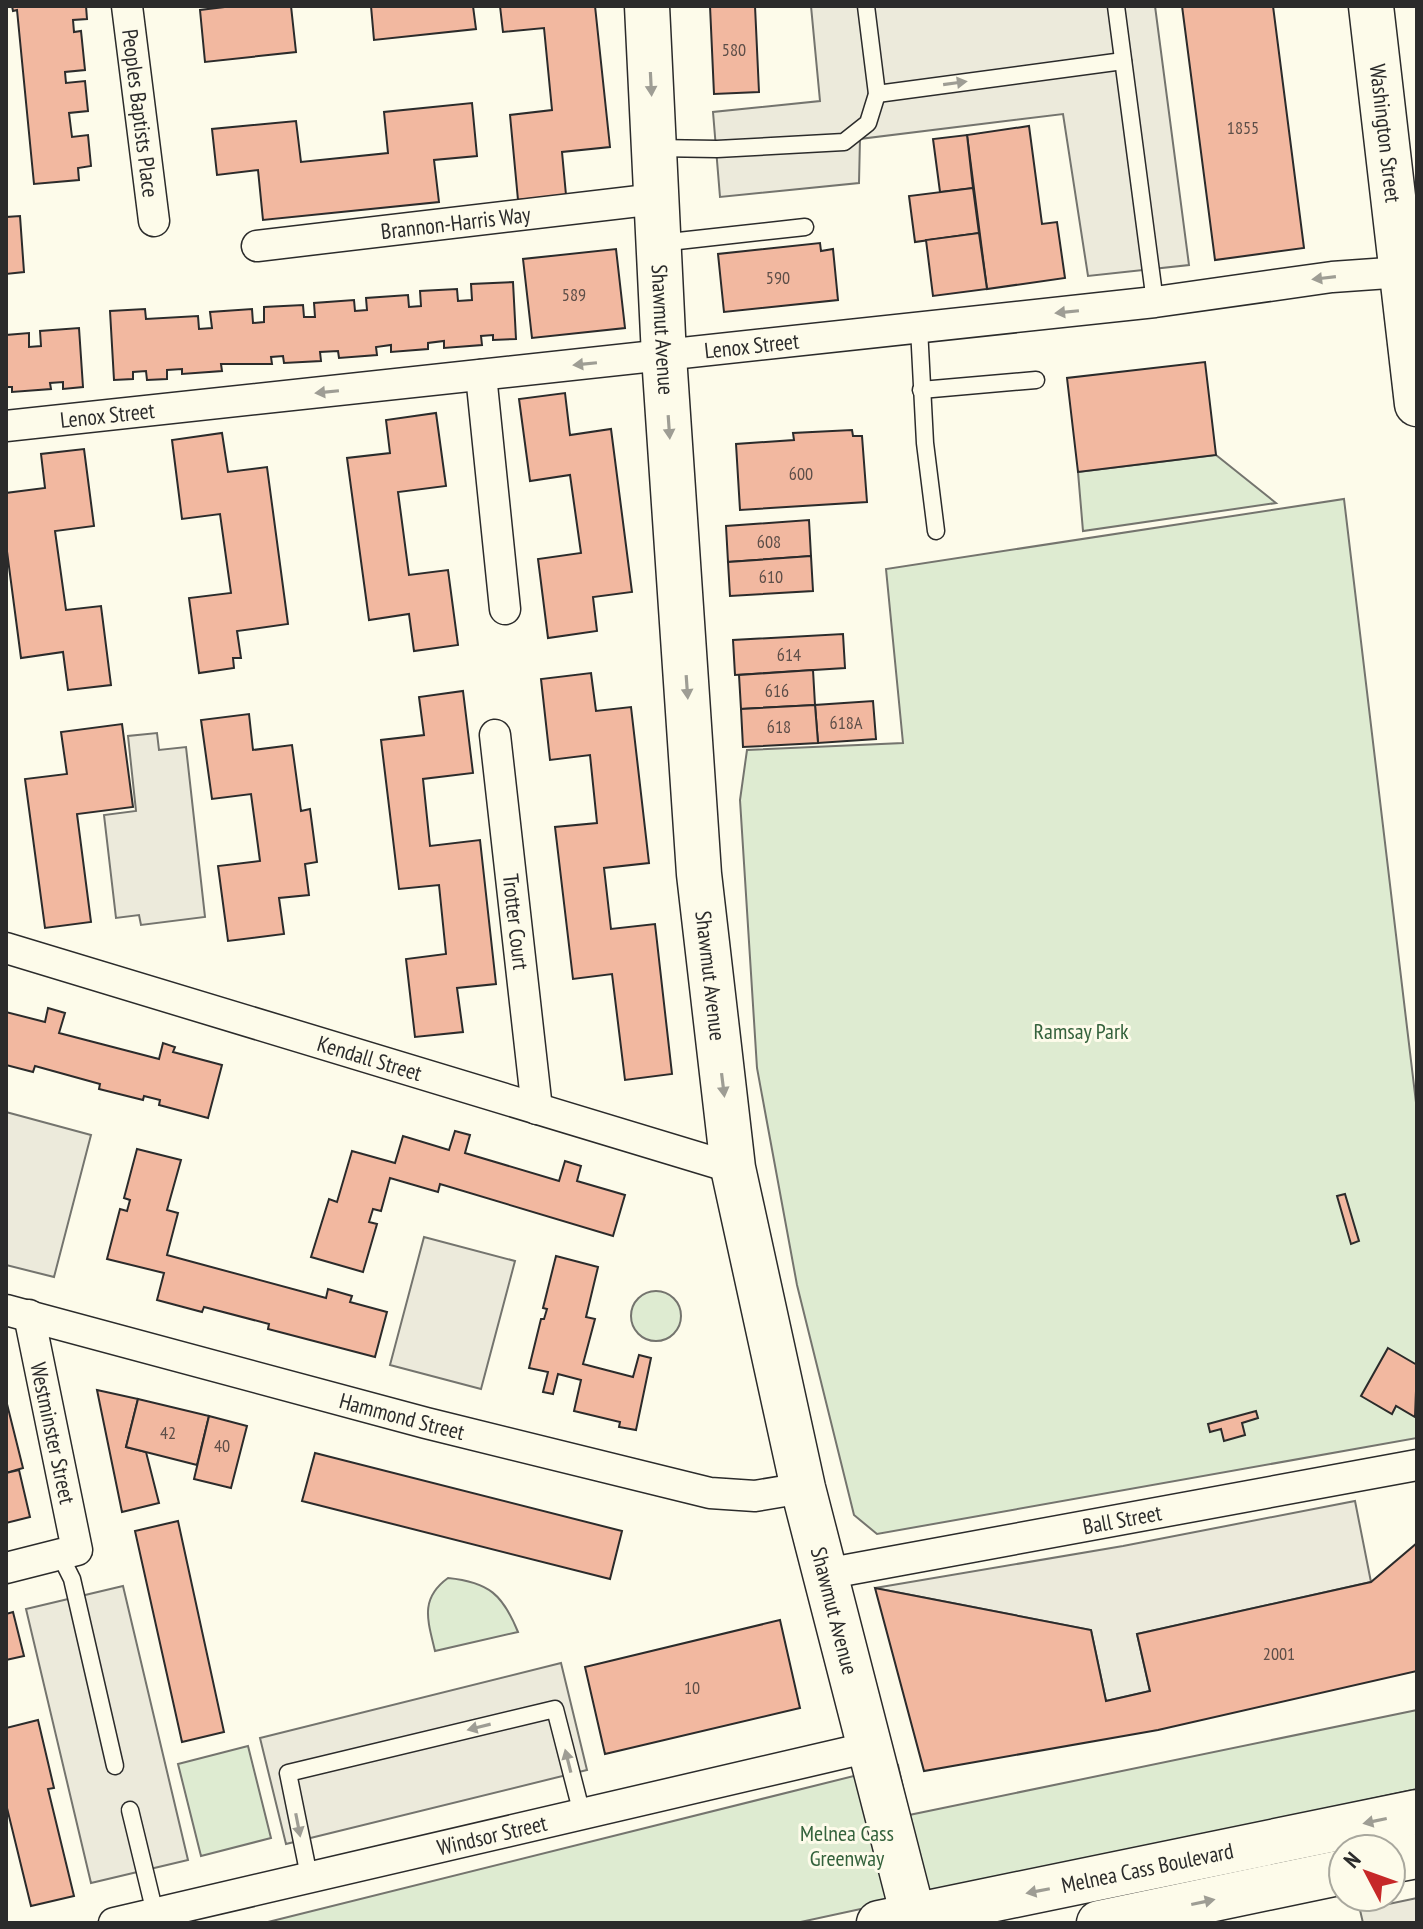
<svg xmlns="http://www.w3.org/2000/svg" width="1423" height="1929" font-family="'PT Sans Narrow',sans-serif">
<rect width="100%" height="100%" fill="#fdfbea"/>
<!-- green -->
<g fill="#deebd1" stroke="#74746e" stroke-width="2">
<polygon points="1216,455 1276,503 1083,531 1078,472"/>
<polygon points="1344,499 1417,1111 1417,1438 877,1534 854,1515 797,1285 757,1068 740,800 747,750 903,743 886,569"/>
<circle cx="656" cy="1316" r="25"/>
<path d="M448,1578C489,1582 503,1595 518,1632L435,1651C428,1621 419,1599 448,1578Z"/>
<polygon points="1417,1710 1417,1789 796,1923 264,1923 898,1765 909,1815"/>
<polygon points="248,1746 271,1838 201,1856 178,1764"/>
</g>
<!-- parking -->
<g fill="#eceadb" stroke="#74746e" stroke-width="2">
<polygon points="811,6 1155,6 1189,265 1088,276 1063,114 860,139 859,183 720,197 713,112 820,101"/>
<polygon points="157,733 159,750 186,747 205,917 141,925 139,915 116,918 104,815 136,811 128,736"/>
<polygon points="6,1112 91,1135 54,1277 6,1265"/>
<polygon points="424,1237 515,1261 481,1389 390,1365"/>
<polygon points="1355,1501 1371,1582 1137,1634 1150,1691 1106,1701 1091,1630 875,1588 1123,1546"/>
<polygon points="123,1586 188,1860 91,1883 26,1609"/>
<polygon points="561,1663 587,1770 286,1844 260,1738"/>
<polygon points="1417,1898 1417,1923 1363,1923 1360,1910"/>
</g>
<!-- building -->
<g fill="#f2b8a0" stroke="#2b2b2b" stroke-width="2">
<polygon points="12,6 86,6 87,19 73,20 74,32 81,31 85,70 65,72 66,83 85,81 88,111 69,113 72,137 88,135 91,166 78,168 79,180 34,184 17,10 13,11"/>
<polygon points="233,6 291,6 296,52 205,62 200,10"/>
<polygon points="371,6 473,6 476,29 374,40"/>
<polygon points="500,6 595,6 610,147 562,152 566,195 518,200 510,115 552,110 544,28 503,32"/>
<polygon points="710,6 755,6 759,92 714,94"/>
<polygon points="1182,6 1273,6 1304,248 1215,260"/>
<polygon points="472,103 477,156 434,160 439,202 263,220 258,170 217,175 212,129 296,121 301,162 388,153 384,112"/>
<polygon points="1029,126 1042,224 1057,222 1065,278 987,289 967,135"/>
<polygon points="967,135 973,188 940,192 933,139"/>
<polygon points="973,188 979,233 915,242 909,196"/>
<polygon points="20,216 24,272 6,274 6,217"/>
<polygon points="979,233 987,289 933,296 926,240"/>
<polygon points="820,243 821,251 833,249 838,300 724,312 718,254"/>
<polygon points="616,249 625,328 532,338 523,259"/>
<polygon points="513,282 516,339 493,340 493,335 481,336 482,345 444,348 444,341 428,343 428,349 391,352 391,345 376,347 377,355 339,358 338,351 320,352 321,361 284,363 283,356 271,357 272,364 221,364 222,371 182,374 182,369 167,370 167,379 147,380 146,371 133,372 133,379 114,380 110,311 145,309 146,319 198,316 199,329 212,328 210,312 252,309 253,323 264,322 264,307 303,305 304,317 315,317 314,303 354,300 355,311 367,310 366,298 408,295 409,307 421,306 420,291 457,289 458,301 472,300 471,284"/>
<polygon points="79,328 83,387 63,389 63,382 50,383 51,389 12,392 12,387 6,387 6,335 29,333 29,347 41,346 40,331"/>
<polygon points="1205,362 1216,455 1078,472 1067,378"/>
<polygon points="565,393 570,435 611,429 632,592 593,597 597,631 548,638 538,559 581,553 570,475 530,481 519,399"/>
<polygon points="436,413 446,486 398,492 409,575 448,570 458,645 414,651 409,614 369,620 347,458 390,453 386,420"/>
<polygon points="852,430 853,436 862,436 867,502 740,510 736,444 794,440 793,433"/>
<polygon points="222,433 228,472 267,467 288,624 237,631 241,658 233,658 234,668 199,673 189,598 231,593 220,514 182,519 172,440"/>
<polygon points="84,449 94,526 55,531 66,610 101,606 111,685 68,690 63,652 21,658 6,544 6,493 45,488 41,454"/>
<polygon points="809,520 811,556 728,562 726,526"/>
<polygon points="811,556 813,591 730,596 728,562"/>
<polygon points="843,634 845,668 735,675 733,640"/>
<polygon points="813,670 815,705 741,709 739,675"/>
<polygon points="591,673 596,711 631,707 649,863 604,868 611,929 655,924 672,1074 625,1080 612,974 573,979 555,827 597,823 590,755 550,760 541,679"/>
<polygon points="463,691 473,773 423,779 430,846 480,840 496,984 457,988 463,1032 415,1037 406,959 446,954 439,885 399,889 381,740 424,735 419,697"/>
<polygon points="873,701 876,739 818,743 815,705"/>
<polygon points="815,705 818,743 743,747 741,709"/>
<polygon points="249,714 253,750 292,745 301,811 310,809 317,862 305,864 309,895 279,898 284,934 228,941 218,866 260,861 251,794 212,799 201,720"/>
<polygon points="122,724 133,807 77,814 91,922 45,928 25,779 67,774 61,732"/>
<polygon points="48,1008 65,1013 59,1033 159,1059 163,1043 175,1047 173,1052 222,1065 208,1118 159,1105 160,1100 144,1096 143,1100 99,1089 100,1084 35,1066 33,1072 6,1065 6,1012 45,1022"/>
<polygon points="455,1131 470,1135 465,1153 559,1181 565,1161 581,1166 577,1181 625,1195 613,1236 440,1184 438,1192 390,1178 381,1211 373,1209 369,1222 377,1224 363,1272 311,1257 329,1199 337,1202 352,1151 395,1163 403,1136 449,1150"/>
<polygon points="137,1149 181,1160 167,1210 178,1213 167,1255 326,1298 328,1289 352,1296 350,1302 387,1312 375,1357 268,1329 269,1324 204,1307 202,1312 157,1300 164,1273 107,1259 120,1209 127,1211 130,1200 124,1198"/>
<polygon points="1345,1194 1359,1241 1351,1244 1337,1196"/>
<polygon points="556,1256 598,1267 586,1317 595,1319 583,1364 633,1377 639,1355 651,1358 636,1430 619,1427 620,1422 574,1411 581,1380 558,1374 553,1394 543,1392 548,1372 529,1368 541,1319 544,1319 547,1309 543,1308"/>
<polygon points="1388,1348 1417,1365 1415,1417 1396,1406 1392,1414 1361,1396"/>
<polygon points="97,1390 138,1399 126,1447 146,1452 159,1503 122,1512"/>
<polygon points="138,1399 209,1416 197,1465 126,1447"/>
<polygon points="6,1400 23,1468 6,1473"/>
<polygon points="1256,1411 1258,1418 1242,1423 1245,1435 1224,1441 1221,1429 1210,1432 1208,1424"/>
<polygon points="209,1416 247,1426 231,1488 194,1479"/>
<polygon points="315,1453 622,1531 610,1579 302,1501"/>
<polygon points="19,1470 30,1517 6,1523 6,1473"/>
<polygon points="178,1521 224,1732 182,1742 135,1531"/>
<polygon points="1417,1543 1417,1671 1158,1730 924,1771 875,1588 1091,1630 1106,1701 1150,1691 1137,1634 1371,1582"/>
<polygon points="13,1612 24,1656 6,1660 6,1614"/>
<polygon points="780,1620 800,1708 605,1754 585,1667"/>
<polygon points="38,1720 54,1788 48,1789 74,1896 31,1906 6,1804 6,1728"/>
</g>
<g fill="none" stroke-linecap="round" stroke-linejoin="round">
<defs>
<g id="service">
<polyline points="1116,6 1155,302"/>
<polyline points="877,94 1123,61"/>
<polyline points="655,148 717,149 844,142 868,123 877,94 866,6"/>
<polyline points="660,243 805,227"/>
<polyline points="919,328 925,443 936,531"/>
<polyline points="921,390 1036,380"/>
<polyline points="60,1555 72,1579 115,1766"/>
<polyline points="130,1810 155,1913"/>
<polyline points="309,1876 288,1773 555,1709 582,1814"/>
</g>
<g id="minor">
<path id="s1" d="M127,6L154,221"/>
<path id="s2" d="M257,246L656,199"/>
<polyline points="481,375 505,609"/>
<path id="s3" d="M6,426L1155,302L1332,277L1417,271"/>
<path id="s4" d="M495,735L537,1109"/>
<path id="s5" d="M6,948L733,1168"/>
<path id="s6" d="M6,1310L426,1423L710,1493L755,1496L803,1488"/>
<polyline points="6,1568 77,1550 29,1315"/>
<path id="s7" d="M825,1574L1417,1465"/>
<path id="s8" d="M114,1923L870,1747"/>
</g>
<g id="secondary">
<path id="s9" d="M647,6L664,356L699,874L733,1168L803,1488L915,1923"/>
</g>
<g id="primary">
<path id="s10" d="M1371,6L1417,404"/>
<polyline points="1391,1861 1417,1856"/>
<path id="s11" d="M879,1923L1417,1812"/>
<polyline points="1099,1923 1343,1872"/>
</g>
</defs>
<!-- service casing -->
<use href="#service" stroke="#2b2b2b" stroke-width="19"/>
<!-- minor casing -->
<use href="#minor" stroke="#2b2b2b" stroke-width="33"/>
<!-- secondary casing -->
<use href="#secondary" stroke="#2b2b2b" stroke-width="47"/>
<!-- primary casing -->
<use href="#primary" stroke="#2b2b2b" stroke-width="47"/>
<!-- service -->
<use href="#service" stroke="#fdfbea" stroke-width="16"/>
<!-- minor -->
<use href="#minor" stroke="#fdfbea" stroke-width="30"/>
<!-- secondary -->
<use href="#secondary" stroke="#fdfbea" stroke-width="44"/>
<!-- primary -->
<use href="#primary" stroke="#fdfbea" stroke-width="44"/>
</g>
<!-- one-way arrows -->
<defs><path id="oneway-solid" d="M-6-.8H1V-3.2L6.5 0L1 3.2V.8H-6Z" transform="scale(2)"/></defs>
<g fill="#9e9d94">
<use href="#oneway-solid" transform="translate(955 83) rotate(-8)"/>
<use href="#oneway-solid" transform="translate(651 84) rotate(87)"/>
<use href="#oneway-solid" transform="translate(1324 278) rotate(173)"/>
<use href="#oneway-solid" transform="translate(1067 312) rotate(174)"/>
<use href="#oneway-solid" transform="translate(585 364) rotate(174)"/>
<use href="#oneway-solid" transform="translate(327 392) rotate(174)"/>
<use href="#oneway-solid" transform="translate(669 427) rotate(86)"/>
<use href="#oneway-solid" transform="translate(687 687) rotate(86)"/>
<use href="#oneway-solid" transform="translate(723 1085) rotate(83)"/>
<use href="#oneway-solid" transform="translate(479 1727) rotate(166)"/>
<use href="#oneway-solid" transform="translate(568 1761) rotate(-104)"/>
<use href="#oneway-solid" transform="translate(1375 1821) rotate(168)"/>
<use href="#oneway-solid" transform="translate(298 1825) rotate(79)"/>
<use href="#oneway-solid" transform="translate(1038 1891) rotate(169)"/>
<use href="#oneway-solid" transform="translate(1203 1902) rotate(-12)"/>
</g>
<g text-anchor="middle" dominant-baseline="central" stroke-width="6" stroke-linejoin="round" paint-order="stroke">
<!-- number labels -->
<g font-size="18" fill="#5d4e48">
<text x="734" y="49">580</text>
<text x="1243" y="127">1855</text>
<text x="778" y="277">590</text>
<text x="574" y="294">589</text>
<text x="801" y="473">600</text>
<text x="769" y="541">608</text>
<text x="771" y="576">610</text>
<text x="789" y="654">614</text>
<text x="777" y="690">616</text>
<text x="846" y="722">618A</text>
<text x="779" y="726">618</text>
<text x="168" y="1432">42</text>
<text x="222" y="1445">40</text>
<text x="1279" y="1653">2001</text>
<text x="692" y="1687">10</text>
</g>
<!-- street labels -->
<g font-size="22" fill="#2b2b2b" stroke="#fdfbea">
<text stroke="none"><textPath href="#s1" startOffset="108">Peoples Baptists Place</textPath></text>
<text stroke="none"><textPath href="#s10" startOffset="128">Washington Street</textPath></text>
<text stroke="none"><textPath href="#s2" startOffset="200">Brannon-Harris Way</textPath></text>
<text stroke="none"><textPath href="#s9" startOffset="324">Shawmut Avenue</textPath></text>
<text stroke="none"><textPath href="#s3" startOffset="750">Lenox Street</textPath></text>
<text stroke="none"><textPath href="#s3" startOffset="102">Lenox Street</textPath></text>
<text stroke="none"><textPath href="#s4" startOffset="188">Trotter Court</textPath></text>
<text stroke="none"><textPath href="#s9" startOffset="972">Shawmut Avenue</textPath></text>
<text stroke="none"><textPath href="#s5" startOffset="380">Kendall Street</textPath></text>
<text stroke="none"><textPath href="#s6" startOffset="410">Hammond Street</textPath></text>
<text transform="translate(53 1433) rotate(78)">Westminster Street</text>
<text stroke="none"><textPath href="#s7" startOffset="302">Ball Street</textPath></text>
<text stroke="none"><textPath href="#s9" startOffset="1620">Shawmut Avenue</textPath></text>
<text stroke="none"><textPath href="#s8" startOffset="388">Windsor Street</textPath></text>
<text stroke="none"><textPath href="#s11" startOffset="274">Melnea Cass Boulevard</textPath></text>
</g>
<!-- park labels -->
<g font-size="22" fill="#34623c" stroke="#fdfbea">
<text x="1081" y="1031">Ramsay Park</text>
<text x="847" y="1833">Melnea Cass<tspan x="847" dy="25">Greenway</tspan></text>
</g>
</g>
<!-- border -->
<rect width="1423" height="1929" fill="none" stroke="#2b2b2b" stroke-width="16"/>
<!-- north arrow -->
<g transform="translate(1367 1873) rotate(311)"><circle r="38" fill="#fdfbea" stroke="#a9a89e" stroke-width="2"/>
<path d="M0-6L14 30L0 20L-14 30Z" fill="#c62828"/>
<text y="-12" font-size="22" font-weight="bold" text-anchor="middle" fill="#2b2b2b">N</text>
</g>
</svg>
